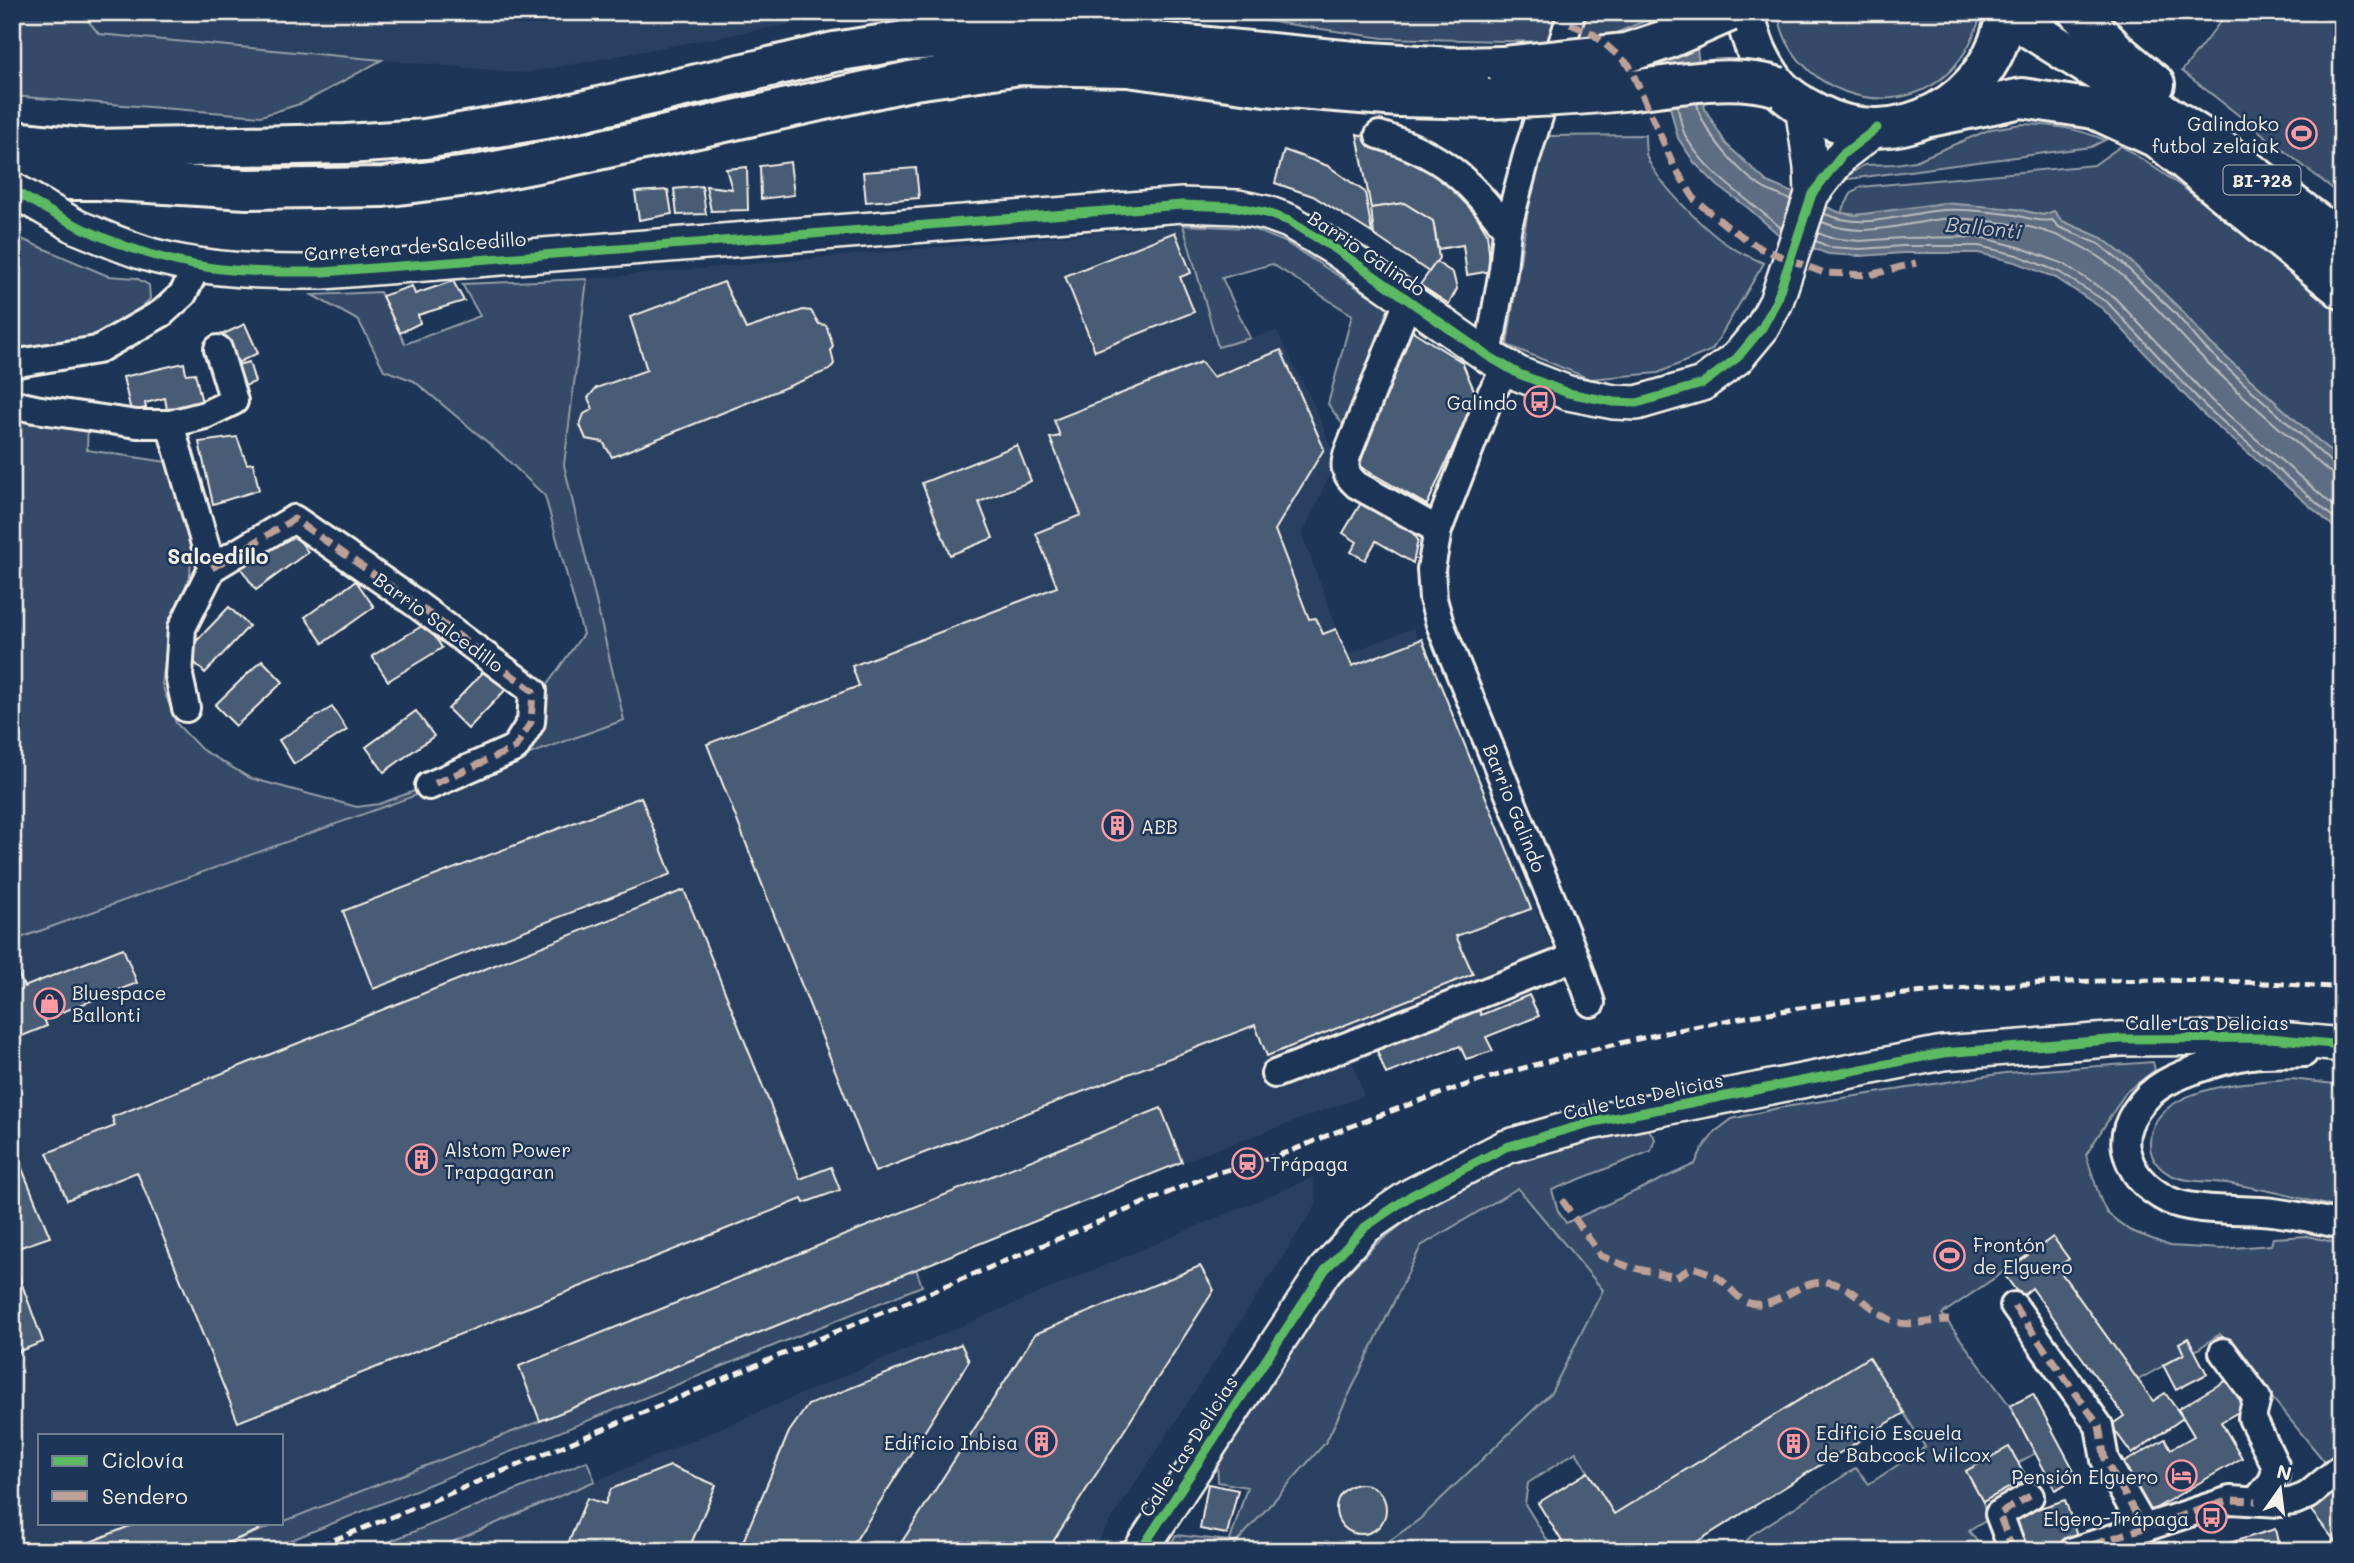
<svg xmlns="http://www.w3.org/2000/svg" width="2354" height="1563" font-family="Mali,sans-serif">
<rect width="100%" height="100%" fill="#1d3557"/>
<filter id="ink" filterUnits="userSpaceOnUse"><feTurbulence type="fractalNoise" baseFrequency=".0143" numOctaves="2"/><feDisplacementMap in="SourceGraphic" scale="14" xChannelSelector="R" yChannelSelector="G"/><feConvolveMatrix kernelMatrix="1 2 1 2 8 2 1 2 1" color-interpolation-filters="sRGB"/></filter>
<g filter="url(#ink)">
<!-- built -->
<g fill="#2a4060">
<polygon points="81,12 855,12 525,73 99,34"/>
<polygon points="1183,225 1218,346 1277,331 1317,411 1336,461 1302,535 1347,654 1413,628 1566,978 1353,1063 1364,1096 1182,1162 540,1421 282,1521 282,1435 40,1435 40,1523 278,1523 208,1551 12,1551 12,941 623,720 564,465 587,279"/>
<polygon points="1313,1177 1317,1204 1091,1551 431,1551"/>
<polygon points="1518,1188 1604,1290 1551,1393 1420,1519 1375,1551 1229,1551 1326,1442 1421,1246"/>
</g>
<!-- green -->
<g fill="#354a67" stroke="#949ea8" stroke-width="2">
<polygon points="12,12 81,12 99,34 382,60 303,103 261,116 12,96"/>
<polygon points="1205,12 1646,12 1647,20 1616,33 1543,42 1383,38"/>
<path d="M1778,12H1982C1975,35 1966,56 1948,73C1891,127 1788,90 1778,12Z"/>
<polygon points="2228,12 2342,12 2342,196 2182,71"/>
<path d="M2022,124C2054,125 2076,128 2105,140L2091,147L1841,180L1864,165L1895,164L1915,161L1991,129Z"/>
<path d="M1645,135C1645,142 1645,151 1647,157C1656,181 1703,228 1725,243C1737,252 1750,257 1764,263L1712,350L1658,373L1590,379L1507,345L1527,216L1545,136Z"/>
<path d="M2121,146C2200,194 2270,257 2342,315V462L2210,343L2179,308L2127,258L2102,238L2062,221L2054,212L2043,215L2016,209L1898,211L1857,215L1841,213L1851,194L1860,187L2094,165Z"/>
<polygon points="1183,225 1250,228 1285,242 1394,311 1346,429 1328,404 1352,315 1272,264 1222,278 1250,338 1218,347"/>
<polygon points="12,235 108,276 136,278 149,285 150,299 136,312 97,339 12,356"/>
<polygon points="587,279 564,465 624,720 12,941 12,408 88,421 87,450 173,463 192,535 190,577 170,619 162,685 176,723 201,749 250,778 357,807 379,804 521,752 542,692 583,634 545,496 498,451 414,381 384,370 359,321 312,295 380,292 405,344 480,316 462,284"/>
<polygon points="2153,1062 2155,1070 2126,1092 2086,1155 2101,1201 2107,1213 2129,1230 2170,1246 2221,1249 2271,1245 2273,1238 2307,1236 2342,1244 2342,1453 2328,1466 2220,1334 2195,1351 2188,1338 2179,1343 2184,1354 2138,1380 2057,1267 2068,1259 2053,1238 1942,1314 2010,1406 2035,1453 2018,1463 2009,1447 1966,1471 1983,1502 1987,1520 1969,1531 1985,1551 1737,1551 1753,1534 1856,1468 1869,1484 1925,1447 1869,1357 1614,1514 1576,1452 1528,1483 1525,1504 1554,1551 1375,1551 1420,1519 1551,1393 1603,1290 1518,1188 1421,1246 1326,1442 1229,1551 1167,1551 1176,1535 1230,1541 1247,1487 1218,1482 1217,1461 1293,1341 1337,1284 1374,1246 1422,1209 1519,1160 1632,1130 1649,1130 1655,1139 1651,1151 1552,1190 1558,1211 1566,1223 1695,1164 1702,1149 1716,1131 1732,1119 1778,1108 2005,1073"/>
<path d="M2292,1079L2342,1085V1209C2306,1199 2269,1190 2232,1184C2212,1180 2188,1184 2169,1174C2158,1168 2150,1157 2150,1144C2149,1085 2251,1082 2292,1079Z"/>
<polygon points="916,1269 922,1286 264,1551 208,1551 540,1421"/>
<polygon points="587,1461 595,1481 431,1551 366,1551"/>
</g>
<!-- water -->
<polygon fill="#5e6d82" stroke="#9aa2ab" stroke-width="2" points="1646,12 1692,12 1705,109 1726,144 1767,182 1841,213 1856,215 1944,203 2016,209 2043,215 2054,211 2062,221 2102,238 2127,258 2179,308 2210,343 2342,462 2342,534 2201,412 2103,309 2056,278 2015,262 1978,253 1903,253 1860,256 1828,254 1779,235 1747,207 1718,186 1694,162 1678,138"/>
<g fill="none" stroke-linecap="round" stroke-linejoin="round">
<!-- shore -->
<g stroke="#b8bcbf" stroke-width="2">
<path d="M1697,103C1701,130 1741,175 1765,189C1773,193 1782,196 1791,200"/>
<path d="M1677,105C1680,115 1681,128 1686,137C1708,176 1749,199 1781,228"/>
<path d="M1825,214C1865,231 1903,213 1943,210C1966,209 1993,212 2015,215C2028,218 2039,222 2052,220L2059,227L2099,244L2122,263L2174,312L2205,348L2334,465L2342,467"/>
<path d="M1822,222C1862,239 1901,224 1942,219C1964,217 1990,221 2011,224C2099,235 2141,293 2198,353C2239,395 2285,432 2328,471L2342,476"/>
<polyline points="1818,233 1831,238 1860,241 1902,238 1980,237 2019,247 2064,264 2114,297 2212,401 2342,513"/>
<polyline points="1816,241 1829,247 1860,249 1903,246 1979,246 2017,255 2059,272 2108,303 2206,407 2342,525"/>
</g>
</g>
<!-- building -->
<g fill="#485b74" stroke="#f4f1e8" stroke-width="2">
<polygon points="1357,134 1406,149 1461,190 1487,233 1491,271 1467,275 1463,245 1438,249 1433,221 1404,203 1371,208"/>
<polygon points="1284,150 1328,166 1365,192 1372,233 1313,196 1275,183"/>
<polygon points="790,162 794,195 761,199 760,166"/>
<polygon points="747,167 748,210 711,211 706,186 732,189 726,169"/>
<polygon points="916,168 919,198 866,202 863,172"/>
<polygon points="702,186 706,214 677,215 674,189"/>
<polygon points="668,190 672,214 639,220 635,192"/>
<polygon points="1404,203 1433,221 1439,258 1429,272 1374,235 1371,208"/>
<polygon points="1175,232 1191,273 1180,277 1194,312 1095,351 1065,276"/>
<polygon points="1436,262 1453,273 1457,289 1449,304 1420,285"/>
<polygon points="453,281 464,301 418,315 420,323 400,333 382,296 412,286 415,294"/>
<polygon points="724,282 746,329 803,310 811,311 819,324 826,325 833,346 831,350 834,364 829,370 612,457 603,442 586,439 580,425 584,414 593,409 588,398 596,388 647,370 630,317"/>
<polygon points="245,324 258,353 235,364 221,335"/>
<polygon points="1411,330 1462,362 1474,390 1467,416 1427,505 1359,466 1360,449"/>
<polygon points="1281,350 1324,449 1275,530 1309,619 1316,618 1323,634 1336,629 1352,666 1422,639 1531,909 1456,936 1473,974 1267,1056 1255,1025 875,1172 707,744 859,686 852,666 1057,587 1036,533 1081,515 1050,438 1060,436 1054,420 1201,362 1213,377"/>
<polygon points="249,362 255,382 242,387 237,365"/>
<polygon points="184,363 186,374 195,373 203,407 168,415 165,398 145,403 146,408 131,411 123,377"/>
<polygon points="237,437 247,464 253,463 259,490 213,504 199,442"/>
<polygon points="1017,445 1031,481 979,502 993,538 950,555 922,483"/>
<polygon points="1361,503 1412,532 1418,540 1413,563 1376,541 1365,560 1351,552 1357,542 1343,533"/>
<polygon points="291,529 308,552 256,590 240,567"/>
<polygon points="356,581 374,607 323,643 305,617"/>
<polygon points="229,607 249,626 205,673 185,653"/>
<polygon points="427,623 442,648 388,681 372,656"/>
<polygon points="262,660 283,682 236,726 215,705"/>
<polygon points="489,666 510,685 468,729 448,709"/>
<polygon points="332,707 347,730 294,764 279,740"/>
<polygon points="416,711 434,736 384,772 366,747"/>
<polygon points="641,797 671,874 373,989 343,911"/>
<polygon points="684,890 800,1179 831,1167 840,1190 804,1203 802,1199 238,1422 137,1172 67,1200 47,1153 115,1126 112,1117"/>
<polygon points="123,948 137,983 44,1019 47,1026 12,1040 12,972 17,970 24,987"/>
<polygon points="1529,995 1539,1016 1486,1037 1493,1051 1466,1059 1460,1046 1386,1074 1376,1048 1478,1008 1481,1015"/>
<polygon points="1161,1108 1182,1162 540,1421 519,1366"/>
<polygon points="21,1166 50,1237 12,1250 12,1170"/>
<polygon points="2053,1237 2069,1259 2057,1267 2153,1401 2165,1393 2183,1418 2132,1454 2111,1425 2124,1416 2032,1288 2021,1297 2003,1273"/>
<polygon points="12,1257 43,1342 12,1354"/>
<polygon points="1200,1266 1214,1290 1047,1551 896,1551 1035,1334"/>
<polygon points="2188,1338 2207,1374 2176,1390 2163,1365 2184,1354 2179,1343"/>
<polygon points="961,1344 969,1361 849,1551 739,1551 789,1432 808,1405"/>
<polygon points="1869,1357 1904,1413 1682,1551 1568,1551 1538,1503 1588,1472 1614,1514"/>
<polygon points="2230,1378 2247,1407 2221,1422 2242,1458 2144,1515 2116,1467 2165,1439 2171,1449 2194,1436 2178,1409"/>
<polygon points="2033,1394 2078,1478 2055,1490 2010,1406"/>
<polygon points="2009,1447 2027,1478 1983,1502 1966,1471"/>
<polygon points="670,1466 716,1485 688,1551 565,1551 587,1498 605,1504 611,1489"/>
<polygon points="2342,1483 2342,1550 2309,1508"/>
<polygon points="1208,1484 1238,1490 1227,1534 1200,1529"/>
<circle cx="1361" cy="1509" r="25"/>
<polygon points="2065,1500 2079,1541 2049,1551 2026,1551 2015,1516"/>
<polygon points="137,1523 256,1523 259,1530 208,1551 68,1551"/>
<polygon points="2275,1529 2280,1551 2203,1551 2259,1534"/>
<polygon points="2149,1540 2153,1551 2115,1551"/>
</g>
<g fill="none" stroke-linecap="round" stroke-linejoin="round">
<defs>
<g id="minor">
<path d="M1379,135C1440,153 1469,179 1507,230L1503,270L1488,356"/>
<polyline points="1507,230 1527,155 1572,12"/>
<path d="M1408,301L1349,450C1343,465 1344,474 1357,485L1438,530"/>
<polyline points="12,364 97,350 162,313 183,294 197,266"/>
<polyline points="1507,367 1491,394 1438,530 1431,569 1433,599 1440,624 1575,957 1591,1003"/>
<polyline points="12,404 35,409 137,424 170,424 205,415 234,401 218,349"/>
<polyline points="170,424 212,568"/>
<polyline points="186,708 179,676 182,628 212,568 294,519 412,601 533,691 531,722 515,748 429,786"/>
<path d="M2304,1053C2287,1054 2268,1053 2251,1055C2226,1059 2186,1071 2165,1083C2144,1095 2121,1123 2126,1149C2131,1173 2145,1188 2168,1200C2193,1212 2244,1209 2273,1212C2296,1215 2320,1220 2342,1225"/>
<polyline points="1275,1074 1575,957"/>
<polyline points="2014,1306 2099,1426 2105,1460 2144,1528"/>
<polyline points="2223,1352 2257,1398 2252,1418 2275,1465 2275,1475 2271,1483 2256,1501"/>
<polyline points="2013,1551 1999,1514 2030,1496"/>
<polyline points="2073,1551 2230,1500 2280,1503 2294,1501 2308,1495 2342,1467"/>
</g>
<g id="tertiary">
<polyline points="1802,106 1811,167 1812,194"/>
<path d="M77,227C103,237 130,250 158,257C212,271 267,272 323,272L1182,205L1238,207L1267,213L1289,221L1337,250L1488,356L1519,374L1568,393L1614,402L1637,403L1702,384L1737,358L1762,328L1776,302L1812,194L1843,154L1877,128"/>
<polyline points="1140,1551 1325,1270 1365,1227 1412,1195 1506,1147 1589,1123 1943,1053 2121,1039 2270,1038 2342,1045"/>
</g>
<g id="primary">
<path d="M1744,12C1752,42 1758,60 1777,85C1787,97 1802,106 1816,113C1897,156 1994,101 2006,12"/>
<polyline points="2018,12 2032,30 2213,144 2342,242"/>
<polyline points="2078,12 2117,52 2155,84"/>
<polyline points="1930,117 2022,98 2094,109 2159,139 2342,289"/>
</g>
<g id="motorway">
<polyline points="12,141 92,149 346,144 425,139 556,117 834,52 904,41 989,36 1056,36 1135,40 1354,61 1451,67 1504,66"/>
<polyline points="12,180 99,180 247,189 383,187 476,175 562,158 915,80 1021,65 1128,67 1265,86 1336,92 1399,97 1489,99"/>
</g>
</defs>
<!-- minor casing -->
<use href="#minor" stroke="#f4f1e8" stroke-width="32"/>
<!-- tertiary casing -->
<use href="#tertiary" stroke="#f4f1e8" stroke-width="38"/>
<!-- primary casing -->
<use href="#primary" stroke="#f4f1e8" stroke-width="44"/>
<!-- motorway casing -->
<use href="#motorway" stroke="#f4f1e8" stroke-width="44"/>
<!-- minor -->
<use href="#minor" stroke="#1d3557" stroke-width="26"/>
<!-- tertiary -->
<use href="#tertiary" stroke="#1d3557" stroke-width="33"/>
<!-- primary -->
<use href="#primary" stroke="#1d3557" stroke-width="38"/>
<!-- motorway -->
<use href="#motorway" stroke="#1d3557" stroke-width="38"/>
<!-- rail -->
<path stroke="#f4f1e8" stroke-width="5" stroke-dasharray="10 5" stroke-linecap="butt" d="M306,1551L434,1500L1213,1174C1237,1167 1261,1161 1285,1153C1305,1146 1324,1136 1344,1129C1401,1107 1461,1085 1520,1069C1786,994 2066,965 2342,988"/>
<defs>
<polyline id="tertiary-bridge" points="12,189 77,227"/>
<g id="motorway-bridge">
<polyline points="1504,66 1626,53 1665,40 1729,12"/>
<path d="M1489,99C1533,97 1579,96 1623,91C1674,86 1729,72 1779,87"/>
</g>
</defs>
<!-- tertiary-bridge casing -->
<use href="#tertiary-bridge" stroke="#f4f1e8" stroke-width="38" stroke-linecap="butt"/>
<!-- motorway-bridge casing -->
<use href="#motorway-bridge" stroke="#f4f1e8" stroke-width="44" stroke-linecap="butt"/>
<!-- tertiary-bridge -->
<use href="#tertiary-bridge" stroke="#1d3557" stroke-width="33"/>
<!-- motorway-bridge -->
<use href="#motorway-bridge" stroke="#1d3557" stroke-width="38"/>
<!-- quiet -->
<g stroke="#bda197" stroke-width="7" stroke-dasharray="14 7" stroke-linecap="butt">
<polyline points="1570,24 1592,33 1629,65 1674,166 1695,200 1728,227 1760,248 1824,273 1870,275 1916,263"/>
<polyline points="212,568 294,519 412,601 533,691 531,722 515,748 429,786"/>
<path d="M1562,1200L1601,1256L1629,1267L1676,1277L1693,1267C1701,1270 1710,1273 1717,1277C1732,1286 1737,1303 1756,1304C1782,1307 1800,1276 1832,1283C1856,1288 1873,1314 1896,1322C1911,1327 1933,1320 1949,1320"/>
<polyline points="2014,1306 2099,1426 2105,1460 2144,1528"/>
<polyline points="2013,1551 1999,1514 2030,1496"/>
<polyline points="2073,1551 2230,1500 2256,1501"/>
</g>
<defs>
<g id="cycleway">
<path d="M12,189C68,225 130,253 194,265C237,273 280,272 323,272L1182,205L1238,207L1267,213L1289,221L1337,250L1488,356L1519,374L1568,393L1614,402L1637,403L1702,384L1737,358L1762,328L1776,302L1812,194L1843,154L1877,128"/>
<polyline points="1140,1551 1325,1270 1365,1227 1412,1195 1506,1147 1589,1123 1943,1053 2121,1039 2270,1038 2342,1045"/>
</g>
</defs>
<!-- cycleway casing -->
<use href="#cycleway" stroke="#1d3557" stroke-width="13"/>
<!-- cycleway -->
<use href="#cycleway" stroke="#5cba63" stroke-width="9"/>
</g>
</g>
<!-- icons -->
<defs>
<symbol id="stadium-ring" viewBox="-11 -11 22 22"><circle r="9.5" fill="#1d3557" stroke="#ff9aa2" stroke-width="1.5"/><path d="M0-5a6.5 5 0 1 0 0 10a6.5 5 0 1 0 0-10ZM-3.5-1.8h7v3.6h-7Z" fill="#ff9aa2"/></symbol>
<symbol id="bus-ring" viewBox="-11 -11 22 22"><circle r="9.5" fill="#1d3557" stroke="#ff9aa2" stroke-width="1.5"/><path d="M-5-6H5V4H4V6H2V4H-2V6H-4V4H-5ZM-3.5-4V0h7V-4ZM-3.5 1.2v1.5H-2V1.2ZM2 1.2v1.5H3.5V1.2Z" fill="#ff9aa2"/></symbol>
<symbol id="building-ring" viewBox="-11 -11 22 22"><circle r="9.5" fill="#1d3557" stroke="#ff9aa2" stroke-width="1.5"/><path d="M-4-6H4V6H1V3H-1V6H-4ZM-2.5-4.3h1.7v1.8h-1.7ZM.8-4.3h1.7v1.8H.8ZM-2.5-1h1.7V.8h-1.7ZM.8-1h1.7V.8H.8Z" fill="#ff9aa2"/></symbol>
<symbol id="shop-ring" viewBox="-11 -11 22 22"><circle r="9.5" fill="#1d3557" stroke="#ff9aa2" stroke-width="1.5"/><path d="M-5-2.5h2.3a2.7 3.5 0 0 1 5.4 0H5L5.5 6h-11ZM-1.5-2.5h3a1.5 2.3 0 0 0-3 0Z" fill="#ff9aa2"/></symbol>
<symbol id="station-ring" viewBox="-11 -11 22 22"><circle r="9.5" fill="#1d3557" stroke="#ff9aa2" stroke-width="1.5"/><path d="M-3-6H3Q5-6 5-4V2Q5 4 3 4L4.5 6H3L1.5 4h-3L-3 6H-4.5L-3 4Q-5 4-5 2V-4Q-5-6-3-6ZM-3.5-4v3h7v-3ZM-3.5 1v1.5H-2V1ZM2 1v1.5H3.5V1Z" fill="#ff9aa2"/></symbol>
<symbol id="hotel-ring" viewBox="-11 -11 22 22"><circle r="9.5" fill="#1d3557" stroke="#ff9aa2" stroke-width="1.5"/><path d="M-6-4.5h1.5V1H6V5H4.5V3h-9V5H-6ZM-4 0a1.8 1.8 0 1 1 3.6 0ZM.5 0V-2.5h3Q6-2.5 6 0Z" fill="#ff9aa2"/></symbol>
</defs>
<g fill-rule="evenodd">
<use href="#stadium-ring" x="2284" y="116" width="35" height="35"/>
<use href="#bus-ring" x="1522" y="384" width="35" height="35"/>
<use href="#building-ring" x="1100" y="808" width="35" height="35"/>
<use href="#shop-ring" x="32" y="986" width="35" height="35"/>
<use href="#building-ring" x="404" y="1142" width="35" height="35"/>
<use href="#station-ring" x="1230" y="1146" width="35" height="35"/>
<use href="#stadium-ring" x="1932" y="1238" width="35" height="35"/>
<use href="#building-ring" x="1024" y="1424" width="35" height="35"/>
<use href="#building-ring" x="1776" y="1426" width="35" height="35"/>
<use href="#hotel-ring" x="2164" y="1458" width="35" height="35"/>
<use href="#bus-ring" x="2194" y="1500" width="35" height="35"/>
</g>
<g text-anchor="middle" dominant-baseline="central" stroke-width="5" stroke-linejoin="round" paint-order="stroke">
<!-- shield labels -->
<rect fill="#1d3557" stroke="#b4b9bc" stroke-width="2" x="2223.5" y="165.5" width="77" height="29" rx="5"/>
<g font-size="18" font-weight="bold" fill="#f4f1e8">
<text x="2262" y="180">BI-728</text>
</g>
<!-- poi labels -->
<g font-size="19" fill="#f4f1e8" stroke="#1d3557" text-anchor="start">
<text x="2279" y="123" text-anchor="end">Galindoko<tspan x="2279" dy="22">futbol zelaiak</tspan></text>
<text x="1517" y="402" text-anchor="end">Galindo</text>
<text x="1141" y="826">ABB</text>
<text x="72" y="992">Bluespace<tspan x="72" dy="22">Ballonti</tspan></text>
<text x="444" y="1149">Alstom Power<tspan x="444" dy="22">Trapagaran</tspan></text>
<text x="1270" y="1163">Trápaga</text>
<text x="1973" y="1244">Frontón<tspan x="1973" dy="22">de Elguero</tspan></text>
<text x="1816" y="1432">Edificio Escuela<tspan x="1816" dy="22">de Babcock Wilcox</tspan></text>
<text x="1018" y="1442" text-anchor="end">Edificio Inbisa</text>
<text x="2158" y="1476" text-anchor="end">Pensión Elguero</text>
<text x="2189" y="1518" text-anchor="end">Elgero-Trápaga</text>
</g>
<!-- street labels -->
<g font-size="19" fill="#f4f1e8" stroke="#1d3557">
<text transform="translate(415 246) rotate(-4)">Carretera de Salcedillo</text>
<text transform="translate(1367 253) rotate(34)">Barrio Galindo</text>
<text transform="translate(439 622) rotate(36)">Barrio Salcedillo</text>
<text transform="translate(1515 808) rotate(68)">Barrio Galindo</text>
<text x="2207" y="1022">Calle Las Delicias</text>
<text transform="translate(1643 1096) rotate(-12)">Calle Las Delicias</text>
<text transform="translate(1188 1446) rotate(-57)">Calle Las Delicias</text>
</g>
<!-- water labels -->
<g font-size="21" font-style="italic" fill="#c0c3c4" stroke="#1d3557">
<text transform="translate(1984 227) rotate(6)">Ballonti</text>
</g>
<!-- neighbourhood labels -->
<g font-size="21" font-weight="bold" fill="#f4f1e8" stroke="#1d3557">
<text x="218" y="555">Salcedillo</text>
</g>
</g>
<!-- margin -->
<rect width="2354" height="1563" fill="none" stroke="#1d3557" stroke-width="42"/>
<rect x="21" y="21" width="2312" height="1521" fill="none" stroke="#f4f1e8" stroke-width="2.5" filter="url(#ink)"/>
<!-- legend -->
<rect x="38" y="1434" width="245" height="91" fill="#1d3557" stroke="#738091" stroke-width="2"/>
<rect x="52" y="1456" width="35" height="10" fill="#5cba63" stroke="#738091" stroke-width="2"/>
<text x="102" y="1468" font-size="21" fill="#f4f1e8">Ciclovía</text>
<rect x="52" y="1491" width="35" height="10" fill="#bda197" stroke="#738091" stroke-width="2"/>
<text x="102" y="1504" font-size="21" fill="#f4f1e8">Sendero</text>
<!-- north arrow -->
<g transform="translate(2280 1489) rotate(14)" stroke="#1d3557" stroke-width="5" paint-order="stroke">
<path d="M0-5L12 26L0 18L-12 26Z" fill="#f4f1e8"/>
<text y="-10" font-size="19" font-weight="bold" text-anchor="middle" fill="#f4f1e8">N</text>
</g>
</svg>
